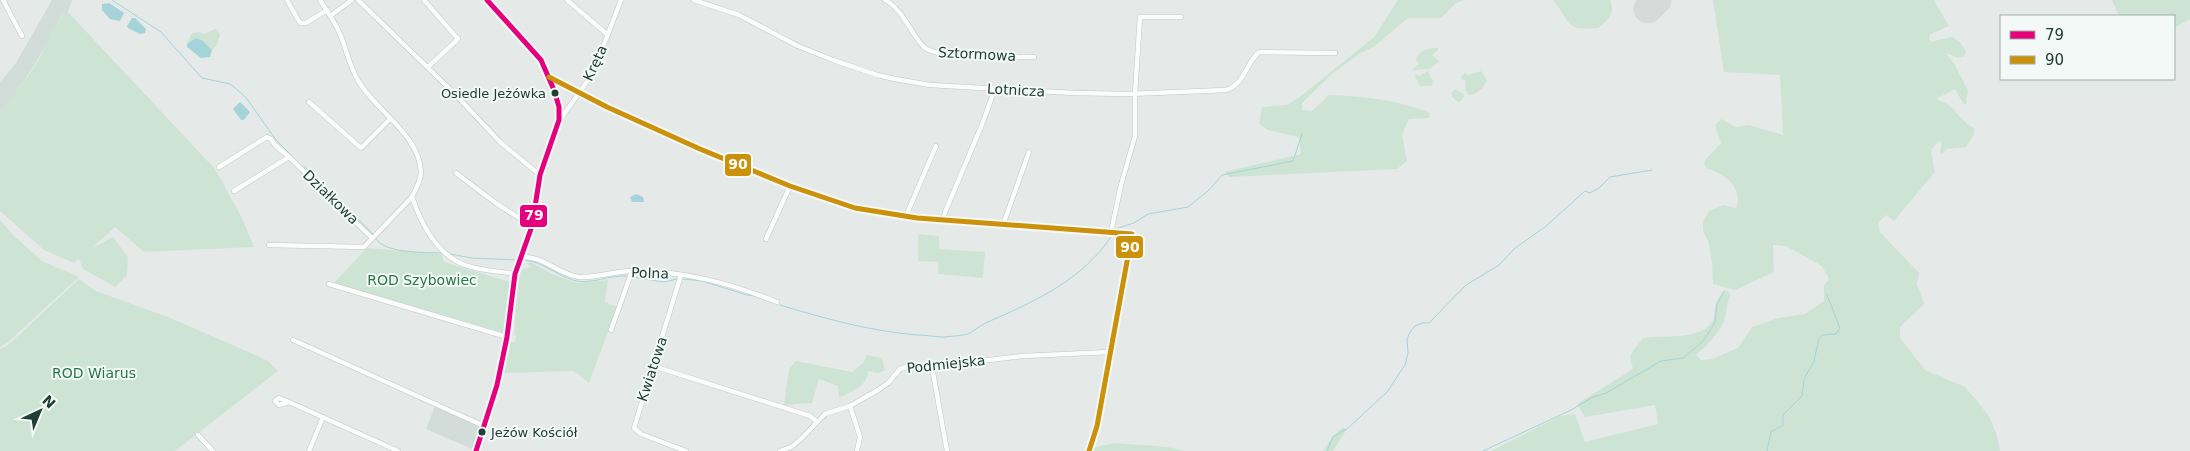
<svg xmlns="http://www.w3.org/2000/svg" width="2190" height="451" font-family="'DejaVu Sans',sans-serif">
<rect width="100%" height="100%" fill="#e5eae8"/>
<!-- built -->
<g fill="#d2dcd8">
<polygon points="52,0 72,0 68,12 61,16 37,61 15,94 0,111 0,82 16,63"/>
<polygon points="435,406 479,425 480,428 472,449 426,429"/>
</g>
<!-- green -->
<g fill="#cde4d4">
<path d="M1398,0H1464L1456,3L1441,18H1408L1375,46L1359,54L1332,74L1302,103V110L1312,111L1329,95C1362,96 1399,100 1430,113L1429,118L1409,119L1402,135L1407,161L1397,169L1230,177L1224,172L1301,154L1299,137L1268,130L1259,124L1262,107L1287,105L1301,96L1374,37Z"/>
<path d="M1553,0H1610C1616,13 1608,20 1598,28C1564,31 1572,23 1553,0Z"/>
<path d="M1713,0H1935L1936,4L1949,26L1929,35L1930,42L1952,37L1959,41L1966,51L1965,56L1958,58L1946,53L1955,65L1968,91L1966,99L1967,103L1964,105L1955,89L1936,99L1949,105L1967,124L1974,128V134L1966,147L1947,149L1942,154L1940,152L1942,141L1938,142L1931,150L1935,172L1894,221L1886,215L1878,223L1880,232L1919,273L1917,284L1924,304L1900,327V338L1925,370L1965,387L1977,401L1989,416L1997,436L2000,451H1491L1560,416L1575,414L1585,442L1658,424L1655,405L1585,417L1577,404L1633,369L1630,355L1643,338C1662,335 1686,339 1703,330C1708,328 1711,323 1714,319L1715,305L1723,290L1728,291L1731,295C1725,305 1728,312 1724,321C1718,335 1707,345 1696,355L1701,360L1712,359L1738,348L1752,327L1778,318L1805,314L1824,301V285L1829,279L1822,266L1786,246L1773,245L1774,272L1735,290L1713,284L1712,263L1709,244L1703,230V222L1709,211L1724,205L1736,208C1744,189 1724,172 1707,169L1704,164L1706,159L1721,143L1715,125L1721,119L1736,127L1749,125L1783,135L1780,75L1724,72Z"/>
<polygon points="2112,0 2190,0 2190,19 2174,28 2174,16 2119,16"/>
<path d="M68,12L215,169L242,218L254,247L144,252L115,227L92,248L113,237L128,257L127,275L115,287L83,269L79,259L74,263L44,250L0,211V111C14,95 27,79 38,61C47,45 52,20 68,12Z"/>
<polygon points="215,29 220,34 217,45 212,50 203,41 187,44 191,34 198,32 205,34"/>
<path d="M1438,48V50L1432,55L1439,61L1430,69L1413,70V68L1419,64L1416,60C1420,50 1427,48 1438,48Z"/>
<polygon points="1428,71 1433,82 1432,86 1420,86 1415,77 1416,74 1419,76"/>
<path d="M1481,71L1487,80C1483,89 1478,94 1468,95L1465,88L1466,81L1461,79V76L1465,73L1468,75Z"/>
<path d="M1455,89L1464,94V97L1460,102C1454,101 1453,98 1451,93Z"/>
<polygon points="0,220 14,236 42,261 79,277 7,343 0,347"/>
<polygon points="918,234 939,236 939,249 985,252 983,278 938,274 938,262 918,261"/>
<polygon points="367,248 442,254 444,262 510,282 505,333 334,283"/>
<polygon points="531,262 552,274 577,283 608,280 605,302 617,307 589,383 574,371 504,373 510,342 515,342 516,336 514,335 518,278 522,269 531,267 527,263"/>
<polygon points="79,279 96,291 168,317 258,356 268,361 278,371 175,451 0,451 0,349 8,345"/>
<path d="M867,355L882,358L885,370L878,373L868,371C868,386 851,392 839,398L838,386L819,379L812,403L784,405L789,369L796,361L852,372L863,363Z"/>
<polygon points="1342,428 1347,429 1333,451 1323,451 1333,436"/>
<polygon points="1114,443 1168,447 1184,451 1092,451 1093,448"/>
</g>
<!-- water -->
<g fill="#a4d4d9">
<polygon points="109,3 124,13 120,21 110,19 102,10 102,4"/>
<polygon points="132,18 135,18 146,29 145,33 140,34 128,28 127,26"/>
<polygon points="196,38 203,41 212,50 210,57 201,58 187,47 187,44"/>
<polygon points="240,102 250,112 244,120 241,120 233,109"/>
<polygon points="636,194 643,197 644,202 632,202 630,197"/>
</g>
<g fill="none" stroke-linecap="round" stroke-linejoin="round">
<!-- stream -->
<g stroke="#a4d4d9" stroke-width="1">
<polyline points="112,0 161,32 202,78 230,84 240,92 247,99 276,140 291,155"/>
<polyline points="304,166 373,234"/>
<polyline points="1115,229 1134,223 1148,214 1188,207 1208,191 1222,175 1293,161 1302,134"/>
<path d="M375,237C382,254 425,252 442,253"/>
<polyline points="450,254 472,258 517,260"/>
<path d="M525,260C543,262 557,276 576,281C592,284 610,275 627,276"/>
<polyline points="632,277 664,282 677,279"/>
<polyline points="683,279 702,281 747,295 755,296"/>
<polyline points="768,301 774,303"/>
<path d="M780,305C826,319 870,331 917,335C926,335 935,337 944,337C951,336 964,336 970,333C977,329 982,324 990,321C1036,301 1084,279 1112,235"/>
<polyline points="1327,451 1333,437 1348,428 1387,392 1405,365 1408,353 1407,339 1410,332 1415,326 1422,323 1429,323 1466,285 1499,265 1515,248 1545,227 1585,191 1590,193 1599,188 1610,177 1652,170"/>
<polyline points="1483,451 1571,410 1593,397 1606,393 1661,361 1683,358 1701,343 1708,334 1715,322 1717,304 1724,292"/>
<polyline points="1767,451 1771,432 1783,425 1783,415 1802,396 1804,379 1814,361 1819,338 1822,335 1836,334 1840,328 1827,295"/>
</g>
<!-- runway -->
<polyline stroke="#d6dad9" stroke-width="29" points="1648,9 1657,0"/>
<defs>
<g id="street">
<polyline points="3,0 22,36"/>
<polyline points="287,0 300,23 306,23 327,10"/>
<path d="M320,0C327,11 336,24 341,36C347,52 350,68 359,82C377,112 419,134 421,172C421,180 416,189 412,197C421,223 437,255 465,265C480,271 499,271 515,274"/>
<polyline points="358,0 456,95 500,142 540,175"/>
<polyline points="424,0 458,39 428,67"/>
<polyline points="567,0 608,35"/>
<path d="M694,0L739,15L798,46L833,60L877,75L895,79L930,85L1074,93L1129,94L1226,90C1244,85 1246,63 1259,52L1335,53"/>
<path d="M885,0C903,9 910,33 924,47C938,60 1012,57 1034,57"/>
<polyline points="330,16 352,0"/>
<polyline points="549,77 607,107 700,149 790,186 855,208 917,218 1132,234 1097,426 1089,451"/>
<polyline points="309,102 361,148 390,119"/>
<polyline points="560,120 593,73 621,0"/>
<polyline points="219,167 267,137 271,139 275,145 289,157"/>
<polyline points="456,173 497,204 532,226"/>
<polyline points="234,191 289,157 372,238"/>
<polyline points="906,216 936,146"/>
<polyline points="943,220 945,212 981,127 995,89"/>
<polyline points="1003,225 1029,152"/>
<polyline points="1111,232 1121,185 1135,136 1135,94 1140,17 1181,17"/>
<polyline points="766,239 790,186"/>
<polyline points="269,245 364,247 412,197"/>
<path d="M522,257C544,256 559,275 579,277C597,278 615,271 632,271C685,271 729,283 777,302"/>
<polyline points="681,275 634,428 641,434 686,451"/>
<polyline points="329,284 507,337"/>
<polyline points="611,330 632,271"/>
<polyline points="293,340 484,426"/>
<polyline points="653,366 810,416 817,422"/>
<polyline points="932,367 947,451"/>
<polyline points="289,402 279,405 275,401 279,398 289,402 398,451"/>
<polyline points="850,406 860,437 857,451"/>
<polyline points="198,435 213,451"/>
<polyline points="309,451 323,417"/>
<polyline points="476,451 497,385 507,337 515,274 532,226 540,175 559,120 559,107 554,90 541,60 487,0"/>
<polyline points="780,451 791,447 801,439 825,414 850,406 878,390 888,383 900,369 906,367 932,367 1023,356 1110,352"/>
</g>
</defs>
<!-- street casing -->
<use href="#street" stroke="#c2c7c5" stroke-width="5.5"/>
<!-- street -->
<use href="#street" stroke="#fbfcfc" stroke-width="4.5"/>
<defs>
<polyline id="bus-1" points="476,451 497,385 507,337 515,274 532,226 540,175 559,120 559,107 554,90 541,60 487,0"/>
<polyline id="bus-2" points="549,77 607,107 700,149 790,186 855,208 917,218 1132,234 1097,426 1089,451"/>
</defs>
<!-- bus-1 casing -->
<use href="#bus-1" stroke="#f3f9f6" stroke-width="9"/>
<!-- bus-2 casing -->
<use href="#bus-2" stroke="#f3f9f6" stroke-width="9"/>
<!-- bus-1 -->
<use href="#bus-1" stroke="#e5007d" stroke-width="5"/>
<!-- bus-2 -->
<use href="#bus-2" stroke="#cc910b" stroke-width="5"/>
</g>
<!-- markers -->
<g fill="#213e36" stroke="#f3f9f6" stroke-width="2">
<circle cx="555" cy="93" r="4.5"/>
<circle cx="482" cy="432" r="4.5"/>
</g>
<g text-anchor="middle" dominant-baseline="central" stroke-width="4" stroke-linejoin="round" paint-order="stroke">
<!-- bus labels -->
<g font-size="13" fill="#213e36" stroke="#f3f9f6" text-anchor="end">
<text x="546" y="93">Osiedle Jeżówka</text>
<text x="491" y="432" text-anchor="start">Jeżów Kościół</text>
</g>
<!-- street labels -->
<g font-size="14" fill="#213e36" stroke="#f3f9f6">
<text transform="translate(977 54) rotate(3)">Sztormowa</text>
<text transform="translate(595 63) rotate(-65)">Kręta</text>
<text transform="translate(1016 90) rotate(3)">Lotnicza</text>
<text transform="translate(331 197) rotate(44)">Działkowa</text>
<text transform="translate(650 273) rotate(2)">Polna</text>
<text transform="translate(946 364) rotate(-6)">Podmiejska</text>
<text transform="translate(652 369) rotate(-72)">Kwiatowa</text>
</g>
<!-- park labels -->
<g font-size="14" fill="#2a7746" stroke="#f3f9f6">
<text x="422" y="280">ROD Szybowiec</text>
<text x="94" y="373">ROD Wiarus</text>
</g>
</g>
<g stroke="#f3f9f6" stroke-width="2">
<rect x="724" y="153" width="28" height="24" rx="5" fill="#cc910b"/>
<rect x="519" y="204" width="29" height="24" rx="5" fill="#e5007d"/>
<rect x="1115" y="235" width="29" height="24" rx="5" fill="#cc910b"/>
</g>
<g font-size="14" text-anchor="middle" font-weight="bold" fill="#fff">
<text x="738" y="169">90</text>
<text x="534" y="220">79</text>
<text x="1130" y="252">90</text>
</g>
<!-- legend -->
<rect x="2000" y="15" width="175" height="65" fill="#f3f9f6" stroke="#9faea9"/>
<rect x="2010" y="31" width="25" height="8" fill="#e5007d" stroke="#9faea9"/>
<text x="2045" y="40" font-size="15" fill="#213e36">79</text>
<rect x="2010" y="56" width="25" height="8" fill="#cc910b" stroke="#9faea9"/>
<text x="2045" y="65" font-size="15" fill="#213e36">90</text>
<!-- north arrow -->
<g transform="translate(40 411) rotate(44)" stroke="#f3f9f6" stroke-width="4" paint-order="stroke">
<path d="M0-4L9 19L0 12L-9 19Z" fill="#213e36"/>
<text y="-8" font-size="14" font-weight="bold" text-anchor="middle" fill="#213e36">N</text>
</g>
</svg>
